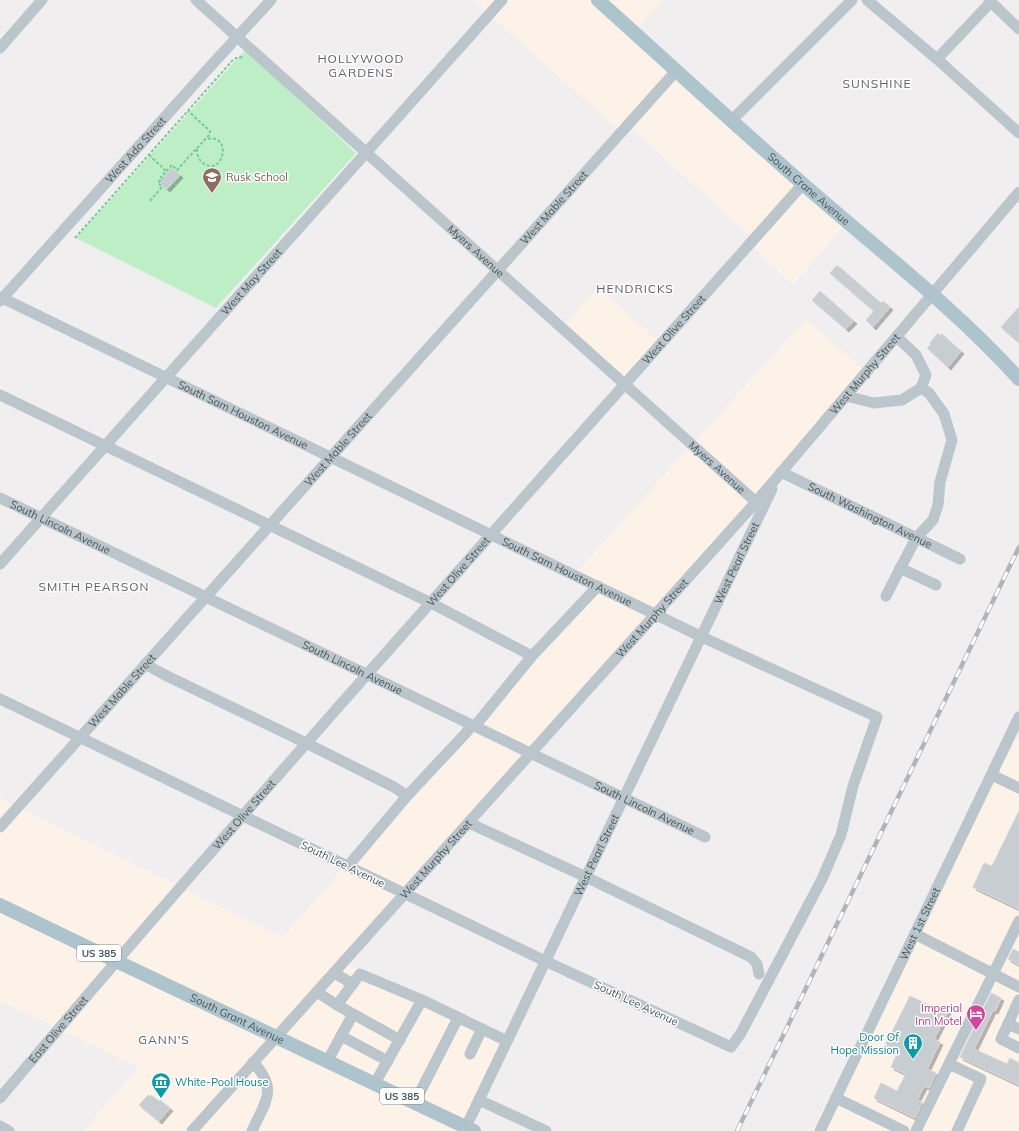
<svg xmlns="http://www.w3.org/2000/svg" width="1019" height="1131" font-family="Mulish,sans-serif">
<defs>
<filter id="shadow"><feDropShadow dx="3" dy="3" stdDeviation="0" flood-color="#0004"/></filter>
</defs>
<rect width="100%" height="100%" fill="#f1eeef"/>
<!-- commercial -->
<g fill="#fcf2e7">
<polygon points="473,0 662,0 634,32 845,224 793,285 750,244 753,239 629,126 621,132"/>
<polygon points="598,287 661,344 625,384 562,328"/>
<polygon points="806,319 866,372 343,963 507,1042 464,1131 83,1131 139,1067 0,1001 0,798 283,937 407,795 597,587 574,575"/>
<polygon points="1019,734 1019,1131 812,1131"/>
</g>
<!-- green -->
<polygon fill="#bdeec6" points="245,50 356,153 216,308 76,238"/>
<!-- building -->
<g fill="#c8cdd1" stroke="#d2d6da" filter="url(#shadow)">
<polygon points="172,168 180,175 167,189 159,182"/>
<polygon points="837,265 881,303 883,301 890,307 873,327 866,320 874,311 830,273"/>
<polygon points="820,291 854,321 846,329 812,300"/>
<polygon points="1019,307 1019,343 1001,327"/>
<polygon points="938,333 940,336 942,334 961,351 948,367 927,348 931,344 930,343"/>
<polygon points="1019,811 1019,909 973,887 984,863 992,866"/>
<polygon points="1013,949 1019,952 1019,965 1008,959"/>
<polygon points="991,993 1001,998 995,1011 993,1010 974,1049 1007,1064 1010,1058 1019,1063 1019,1085 960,1057"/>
<polygon points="910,996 939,1010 941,1007 948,1011 934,1039 940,1042 927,1069 936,1073 929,1088 924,1086 917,1100 922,1102 915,1118 874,1098 881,1083 897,1091 906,1074 891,1067 897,1054 884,1048"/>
<polygon points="148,1095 150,1097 151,1095 159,1101 160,1100 170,1108 159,1121 139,1105"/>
</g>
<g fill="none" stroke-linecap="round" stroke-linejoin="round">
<!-- path -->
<g stroke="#75cc90" stroke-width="2" stroke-dasharray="3 2" stroke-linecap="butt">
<path d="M197,149C197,154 198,159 203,163C223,178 234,133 206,139"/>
<polyline points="149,155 166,171"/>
<polyline points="150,201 162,187 158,183 162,178 161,177 172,165 177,170 210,134 210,131 188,111"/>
<polyline points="75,238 232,61 236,58 243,57 244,58"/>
</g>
<!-- minor -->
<g stroke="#bac6cb" stroke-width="11">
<path id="s1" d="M196,0L756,502"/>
<polyline points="867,0 937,59 1019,133"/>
<polyline points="989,0 1019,29"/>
<polyline points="0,48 42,0"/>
<polyline points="937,59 991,2"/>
<polyline points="732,120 852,0"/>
<path id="s2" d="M0,297L702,637L877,717L853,786L841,835L822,879L741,1033L731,1047L545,961L0,699"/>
<path id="s3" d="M0,301L207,70L271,0"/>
<polyline points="0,395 431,603 532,656"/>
<polyline points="846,396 874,403 902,400 921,388 926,375 916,355 897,337"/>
<path id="s4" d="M781,472L960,559"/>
<path id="s5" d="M0,498L705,837"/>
<path id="s6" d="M0,564L502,0"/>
<polyline points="900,568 936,585"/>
<polyline points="886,596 916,538 933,520 938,505 940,482 952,440 944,414 929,393 921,388"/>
<polyline points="145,664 165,675 306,743 394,787 407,796 465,734 472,725"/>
<polyline points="475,726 532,656 598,586"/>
<polyline points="992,775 1019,788"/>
<polyline points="469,823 586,877 751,957 757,964 759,974"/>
<path id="s7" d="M0,827L676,71"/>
<polyline points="348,866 407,796"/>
<polyline points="915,934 1019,987"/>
<polyline points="334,973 353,984"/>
<polyline points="317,992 337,1005"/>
<polyline points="422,1000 507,1041"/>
<polyline points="1019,1000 1001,1039 1019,1048"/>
<polyline points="1008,1024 1019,1029"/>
<polyline points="341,1036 388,1061"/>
<polyline points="470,1054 482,1029"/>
<polyline points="328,1060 353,1014"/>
<polyline points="949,1064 981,1079 957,1131"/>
<polyline points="375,1083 422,1000 360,974 337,1005 400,1040"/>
<path id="s8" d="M0,1098C262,788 534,487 803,184"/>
<polyline points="836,1098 904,1131"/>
<polyline points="479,1100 546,1131"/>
<polyline points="415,1102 458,1018"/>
<polyline points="0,1126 9,1131"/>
<path id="s9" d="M192,1131L756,502L1019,192"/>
<path d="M252,1131C265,1102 279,1090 253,1062"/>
<path id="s10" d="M464,1131L772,489"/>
<path id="s11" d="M820,1131L1019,717"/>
<polyline points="916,1131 1019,921"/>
</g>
<!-- major -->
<g stroke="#aec4cd" stroke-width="14">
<path id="s12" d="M598,0C666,61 734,124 803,184C876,248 954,307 1019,379"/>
<path id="s13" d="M0,905L116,961L474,1131"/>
</g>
<defs>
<polyline id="rail" points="737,1131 1019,547"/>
</defs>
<!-- rail casing -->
<use href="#rail" stroke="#b0b5b9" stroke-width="4.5"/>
<!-- rail -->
<use href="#rail" stroke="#fff" stroke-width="3" stroke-dasharray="9" stroke-linecap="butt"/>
</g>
<!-- icons -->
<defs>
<symbol id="school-pin" viewBox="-11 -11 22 30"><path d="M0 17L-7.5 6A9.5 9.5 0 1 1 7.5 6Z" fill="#8d6e63" stroke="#fff"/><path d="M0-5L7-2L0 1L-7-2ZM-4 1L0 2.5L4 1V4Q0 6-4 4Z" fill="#fff"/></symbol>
<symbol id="hotel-pin" viewBox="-11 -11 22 30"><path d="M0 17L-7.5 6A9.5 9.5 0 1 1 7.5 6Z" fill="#d1479c" stroke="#fff"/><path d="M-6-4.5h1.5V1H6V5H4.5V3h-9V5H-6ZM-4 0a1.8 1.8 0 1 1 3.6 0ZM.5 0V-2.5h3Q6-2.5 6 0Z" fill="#fff"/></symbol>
<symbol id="building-pin" viewBox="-11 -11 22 30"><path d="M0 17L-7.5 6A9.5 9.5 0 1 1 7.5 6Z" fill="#0f9aa8" stroke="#fff"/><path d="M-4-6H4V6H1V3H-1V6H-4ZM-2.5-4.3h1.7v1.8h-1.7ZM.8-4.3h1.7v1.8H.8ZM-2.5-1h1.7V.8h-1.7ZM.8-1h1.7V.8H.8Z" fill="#fff"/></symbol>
<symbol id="museum-pin" viewBox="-11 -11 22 30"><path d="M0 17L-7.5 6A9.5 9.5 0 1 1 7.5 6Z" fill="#0f9aa8" stroke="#fff"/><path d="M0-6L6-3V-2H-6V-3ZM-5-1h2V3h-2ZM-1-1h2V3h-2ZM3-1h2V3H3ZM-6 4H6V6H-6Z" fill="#fff"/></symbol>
</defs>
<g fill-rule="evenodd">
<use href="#school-pin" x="201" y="166" width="22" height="30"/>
<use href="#hotel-pin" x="965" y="1003" width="22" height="30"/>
<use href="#building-pin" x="902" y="1032" width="22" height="30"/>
<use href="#museum-pin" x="150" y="1071" width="22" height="30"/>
</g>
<g text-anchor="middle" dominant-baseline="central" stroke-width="3" stroke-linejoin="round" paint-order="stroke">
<!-- shield labels -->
<g fill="#fff" stroke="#7e898c" stroke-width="1">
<rect x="77" y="945" width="44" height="16" rx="3"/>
<rect x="380" y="1088" width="44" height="16" rx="3"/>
</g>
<g font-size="10" font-weight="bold" fill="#47565b">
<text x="99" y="953">US 385</text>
<text x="402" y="1096">US 385</text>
</g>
<!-- street labels -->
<g font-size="11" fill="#47565b" stroke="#fff">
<text stroke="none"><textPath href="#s3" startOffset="203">West Ada Street</textPath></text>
<text stroke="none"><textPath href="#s12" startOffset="283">South Crane Avenue</textPath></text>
<text stroke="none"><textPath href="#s7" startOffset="831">West Mable Street</textPath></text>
<text stroke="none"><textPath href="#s1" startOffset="376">Myers Avenue</textPath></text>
<text stroke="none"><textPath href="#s6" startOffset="378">West May Street</textPath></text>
<text stroke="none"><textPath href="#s8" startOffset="1022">West Olive Street</textPath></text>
<text stroke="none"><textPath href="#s9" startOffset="1013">West Murphy Street</textPath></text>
<text stroke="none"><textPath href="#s2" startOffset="270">South Sam Houston Avenue</textPath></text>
<text stroke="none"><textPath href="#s7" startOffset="507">West Mable Street</textPath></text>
<text stroke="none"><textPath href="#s1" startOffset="700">Myers Avenue</textPath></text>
<text stroke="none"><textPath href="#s4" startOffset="99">South Washington Avenue</textPath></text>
<text stroke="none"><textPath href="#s5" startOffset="67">South Lincoln Avenue</textPath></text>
<text stroke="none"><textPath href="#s10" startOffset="630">West Pearl Street</textPath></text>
<text stroke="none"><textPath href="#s8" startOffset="698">West Olive Street</textPath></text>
<text stroke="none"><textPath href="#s2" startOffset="630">South Sam Houston Avenue</textPath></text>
<text stroke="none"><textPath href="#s9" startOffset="689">West Murphy Street</textPath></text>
<text stroke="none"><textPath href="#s5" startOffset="391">South Lincoln Avenue</textPath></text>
<text stroke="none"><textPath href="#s7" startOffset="183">West Mable Street</textPath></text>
<text stroke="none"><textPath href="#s5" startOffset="715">South Lincoln Avenue</textPath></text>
<text stroke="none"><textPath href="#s8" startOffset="374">West Olive Street</textPath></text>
<text stroke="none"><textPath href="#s10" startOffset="306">West Pearl Street</textPath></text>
<text stroke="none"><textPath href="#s9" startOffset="365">West Murphy Street</textPath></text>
<text transform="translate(343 864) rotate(26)">South Lee Avenue</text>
<text stroke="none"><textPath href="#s11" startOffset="230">West 1st Street</textPath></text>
<text transform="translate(636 1003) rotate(25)">South Lee Avenue</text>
<text stroke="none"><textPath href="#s13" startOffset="263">South Grant Avenue</textPath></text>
<text stroke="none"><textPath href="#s8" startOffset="90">East Olive Street</textPath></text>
</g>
<!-- education labels -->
<g font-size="11" fill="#785e54" stroke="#fff" text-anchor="start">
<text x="226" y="177">Rusk School</text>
</g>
<!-- hotel labels -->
<g font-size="11" fill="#b23c85" stroke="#fff" text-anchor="end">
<text x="962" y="1008">Imperial<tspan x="962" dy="13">Inn Motel</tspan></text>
</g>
<!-- culture labels -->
<g font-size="11" fill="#0d838f" stroke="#fff" text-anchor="end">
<text x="899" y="1037">Door Of<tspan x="899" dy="13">Hope Mission</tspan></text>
<text x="175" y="1082" text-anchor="start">White-Pool House</text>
</g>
<!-- neighbourhood labels -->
<g font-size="12" letter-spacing="1" fill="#5b6063" stroke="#fff">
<text x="361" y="58">HOLLYWOOD<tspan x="361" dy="14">GARDENS</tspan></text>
<text x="877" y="83">SUNSHINE</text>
<text x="635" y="288">HENDRICKS</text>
<text x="94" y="586">SMITH PEARSON</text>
<text x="164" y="1039">GANN'S</text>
</g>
</g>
</svg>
